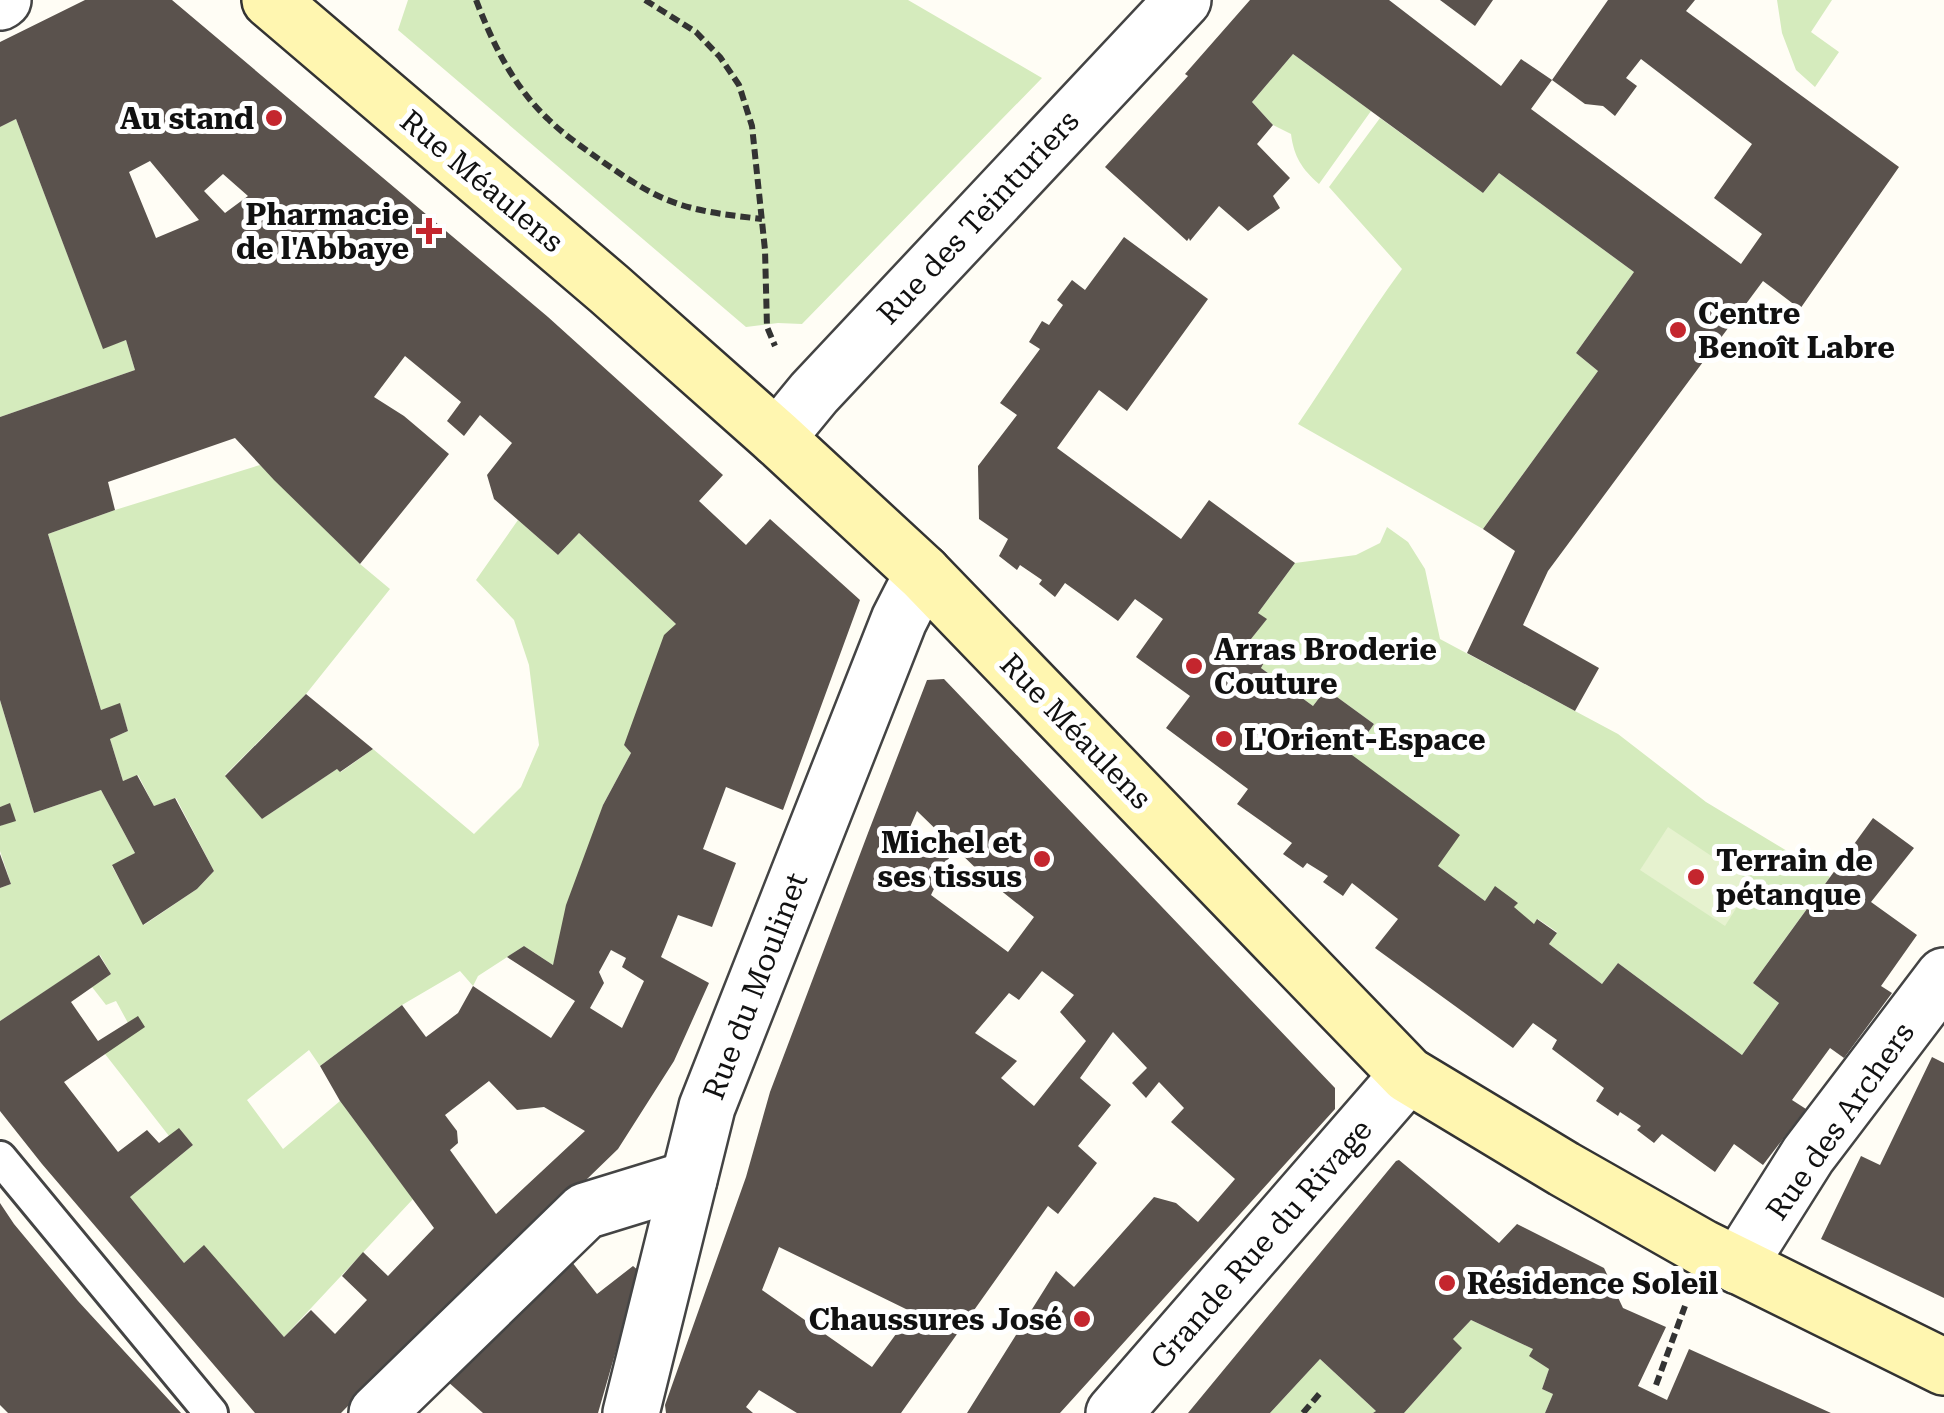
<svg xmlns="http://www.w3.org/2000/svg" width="1944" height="1413" font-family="'Roboto Serif',serif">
<rect width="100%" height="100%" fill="#fffdf5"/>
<!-- green -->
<g fill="#d5ebbd">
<polygon points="408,0 908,0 1042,78 802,324 778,323 746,327 398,30"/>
<polygon points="1777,0 1832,0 1811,32 1839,52 1815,87 1796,70 1782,33"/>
<path d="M1293,54L1371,111L1319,184C1302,169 1294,157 1291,134L1273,125L1252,102Z"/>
<path d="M1380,118L1483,193L1499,173L1634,272L1576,353L1598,371L1483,529L1298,424C1333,373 1365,319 1402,269L1329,187Z"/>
<polygon points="16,119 103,348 126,340 135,370 0,417 0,127"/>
<polygon points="260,465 360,564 390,589 306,694 225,775 262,819 337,769 341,772 373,749 474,834 521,787 539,745 529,665 514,620 476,580 518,520 558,555 579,533 676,624 624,745 631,753 603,805 553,965 524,946 478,976 473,986 460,971 402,1005 320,1066 309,1050 247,1100 283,1149 340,1101 413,1199 284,1337 203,1246 184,1263 130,1197 193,1145 179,1129 169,1136 105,1054 128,1023 116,1001 106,1005 92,987 111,974 100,955 0,1021 0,888 11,884 0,851 0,826 15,820 10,804 0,807 0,700 34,813 101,790 135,853 112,866 144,925 197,889 214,871 176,798 154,806 138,775 123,781 110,739 128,731 120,704 101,710 48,534 115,510"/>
<polygon points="1387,527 1408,542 1425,569 1440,639 1618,734 1706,802 1830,877 1753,983 1779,1003 1742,1055 1618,963 1602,984 1549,944 1557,932 1538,919 1534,924 1485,901 1438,866 1352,755 1374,724 1326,689 1313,706 1261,668 1269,653 1251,639 1266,620 1258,613 1295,563 1356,555 1380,543"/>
<polygon points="1471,1320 1533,1349 1530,1356 1549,1369 1542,1389 1553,1394 1545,1413 1404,1413 1461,1349 1453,1339"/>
<polygon points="1320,1359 1376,1411 1373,1413 1270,1413"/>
</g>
<!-- pitch -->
<polygon fill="#e6f2cf" points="1668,827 1752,883 1725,926 1640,870"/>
<!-- building -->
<g fill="#5a524d" fill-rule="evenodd">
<path d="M85,0H172L548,317L723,475L699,501L746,545L770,519L860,600L783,810L726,787L703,849L736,863L712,927L678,915L661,957L709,983L674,1061L618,1149L521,1243L472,1280L341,1413H255L42,1164L0,1111V1021L99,955L111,974L71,1002L98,1041L138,1016L145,1027L64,1082L118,1152L147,1130L159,1143L179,1128L193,1145L130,1197L184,1263L204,1245L284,1337L311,1310L335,1334L367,1300L342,1276L363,1252L388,1276L434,1228L340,1101L320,1066L402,1005L426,1037L458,1013L473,986L551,1038L575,1001L507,957L524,946L553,965L566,905L603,805L631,753L624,745L664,635L676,624L579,533L558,555L494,499L487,475L512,443L480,415L464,436L447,421L461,402L405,356L374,397L404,416L449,454L360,564L274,480L235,438L108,482L115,510L48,534L101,710L120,703L128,731L110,739L123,781L137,775L154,806L175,798L214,871L197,889L143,925L112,865L135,853L101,790L34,813L0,700V417L135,370L126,340L103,349L16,119L0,127V42ZM150,161L199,220L156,238L129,172ZM223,174L248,196L225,213L204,191ZM611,950L626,958L622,967L644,981L622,1028L590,1008L604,983L599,972ZM489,1081L517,1110L544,1107L585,1131L496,1214L450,1150L458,1143L457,1131L445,1115Z"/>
<polygon points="1250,0 1389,0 1501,86 1521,59 1552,80 1531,109 1741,264 1762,234 1714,198 1752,144 1641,59 1626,78 1637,86 1615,116 1603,106 1585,104 1552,80 1608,0 1695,0 1686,11 1899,167 1800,309 1763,281 1548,571 1523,625 1599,668 1575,711 1467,653 1515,551 1483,529 1598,371 1576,353 1634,272 1499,173 1483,193 1293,54 1252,102 1273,125 1257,144 1290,178 1273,196 1280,208 1248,231 1219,206 1190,241 1189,238 1187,241 1105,167 1188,76 1185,74"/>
<polygon points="1440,0 1493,0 1475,26"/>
<polygon points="1124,237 1208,299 1127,411 1099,390 1057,448 1181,539 1209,500 1295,563 1258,613 1267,619 1251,639 1269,653 1261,668 1313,706 1326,689 1374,724 1352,755 1460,835 1438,866 1485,901 1495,886 1518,903 1514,907 1534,924 1537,919 1557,933 1549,944 1602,984 1618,963 1742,1055 1779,1003 1753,983 1873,818 1914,848 1871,902 1917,935 1881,986 1892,993 1844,1058 1830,1048 1792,1100 1806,1109 1763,1165 1734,1144 1715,1172 1662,1134 1654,1143 1637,1130 1641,1126 1620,1112 1618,1116 1596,1101 1604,1088 1552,1049 1557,1040 1533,1023 1513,1048 1375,948 1398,919 1352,883 1343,896 1323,882 1328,876 1307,863 1303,868 1283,854 1292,843 1237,804 1248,789 1166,728 1190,696 1136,657 1163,619 1135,599 1118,621 1065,583 1055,597 1039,584 1042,580 1020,565 1017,570 999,556 1008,539 979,519 978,466 1017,415 1000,403 1040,349 1029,342 1042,321 1049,325 1063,305 1057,300 1072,280 1085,290"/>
<path d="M944,679L1335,1088V1109L1060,1413H967L1056,1271L1074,1287L1154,1197L1176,1203L1198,1222L1235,1179L1171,1122L1184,1108L1159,1082L1146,1098L1132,1083L1147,1068L1113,1032L1080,1078L1111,1105L1078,1146L1097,1163L1058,1214L1048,1206L901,1413H797L759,1390L746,1407L753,1413H666L665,1405L746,1177L770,1092L868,833L927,680ZM917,811L989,881L1034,917L1008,952L931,895L949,858L900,837L907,834ZM1042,971L1074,995L1060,1012L1086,1041L1034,1106L1001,1078L1017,1061L975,1033L1009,993L1019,1000ZM779,1247L912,1312L872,1367L762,1290Z"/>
<polygon points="306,694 373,749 340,772 337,769 262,819 225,776"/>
<polygon points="10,803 16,821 0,826 0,807"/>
<polygon points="0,854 11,884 0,888"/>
<polygon points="1932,1057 1944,1063 1944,1298 1821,1239 1861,1156 1880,1165"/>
<polygon points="1399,1160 1499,1243 1517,1224 1604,1268 1623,1308 1666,1327 1638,1386 1667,1400 1689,1349 1831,1413 1545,1413 1553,1394 1542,1389 1549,1369 1529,1356 1533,1349 1471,1320 1453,1339 1462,1348 1404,1413 1373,1413 1376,1411 1320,1359 1270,1413 1188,1413 1396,1161"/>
<polygon points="0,1203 14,1224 78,1301 181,1413 8,1413 0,1405"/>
<polygon points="572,1262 597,1294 633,1266 639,1271 598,1413 483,1413 447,1381"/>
</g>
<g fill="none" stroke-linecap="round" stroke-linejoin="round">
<defs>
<polyline id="lane" points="0,1158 211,1413"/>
<g id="street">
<polyline points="0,2 3,0"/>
<polyline points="777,438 814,393 1183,0"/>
<polyline points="1738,1266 1808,1155 1944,976"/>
<polyline points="377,1413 585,1211 689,1179"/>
<polyline points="631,1413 707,1107 899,620 923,573"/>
<polyline points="1114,1413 1408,1075"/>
</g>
<polyline id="secondary" points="270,0 609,289 777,438 923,573 1408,1075 1564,1169 1703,1248 1944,1367"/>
</defs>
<!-- lane casing -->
<use href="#lane" stroke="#444" stroke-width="38"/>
<!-- street casing -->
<use href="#street" stroke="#444" stroke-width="60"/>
<!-- secondary casing -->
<use href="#secondary" stroke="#333" stroke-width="60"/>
<!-- path -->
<g stroke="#333" stroke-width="6" stroke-dasharray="10 5" stroke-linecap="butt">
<path d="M476,0C493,44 513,86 548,119C564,135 585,149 603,162C622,175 642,189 663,198C694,212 729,215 762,219"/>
<polyline points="645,0 696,32 720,57 739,85 752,126 765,250 767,327 775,346"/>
<polyline points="1656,1385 1685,1306"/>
<polyline points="1303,1413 1321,1392"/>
</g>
<!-- lane -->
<use href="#lane" stroke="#fff" stroke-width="32"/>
<!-- street -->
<use href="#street" stroke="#fff" stroke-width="55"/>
<!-- secondary -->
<use href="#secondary" stroke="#fff6b0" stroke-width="55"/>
</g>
<!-- markers -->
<g fill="#c4262e" stroke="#fff" stroke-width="4">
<circle cx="274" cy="118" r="10"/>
<path d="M424 216h10v10h10v10h-10v10h-10v-10h-10v-10h10z"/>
<circle cx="1678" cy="330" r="10"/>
<circle cx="1194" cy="666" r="10"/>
<circle cx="1224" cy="739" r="10"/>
<circle cx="1042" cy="859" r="10"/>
<circle cx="1696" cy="877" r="10"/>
<circle cx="1447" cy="1283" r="10"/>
<circle cx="1082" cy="1319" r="10"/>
</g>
<g text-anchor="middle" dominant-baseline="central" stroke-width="10" stroke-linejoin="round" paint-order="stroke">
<!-- poi labels -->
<g font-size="30" font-weight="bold" fill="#111" stroke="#fff" text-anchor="start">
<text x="254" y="118" text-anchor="end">Au stand</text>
<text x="409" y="214" text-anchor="end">Pharmacie<tspan x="409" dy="34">de l'Abbaye</tspan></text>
<text x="1698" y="313">Centre<tspan x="1698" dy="34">Benoît Labre</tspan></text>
<text x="1214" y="649">Arras Broderie<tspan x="1214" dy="34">Couture</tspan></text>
<text x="1244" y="739">L'Orient-Espace</text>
<text x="1022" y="842" text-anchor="end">Michel et<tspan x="1022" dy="34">ses tissus</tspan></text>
<text x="1716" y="860">Terrain de<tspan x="1716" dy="34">pétanque</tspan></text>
<text x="1467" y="1283">Résidence Soleil</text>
<text x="1062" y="1319" text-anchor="end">Chaussures José</text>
</g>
<!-- street labels -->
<g font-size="30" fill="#111" stroke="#fff">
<text transform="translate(482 181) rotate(40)">Rue Méaulens</text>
<text transform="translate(978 217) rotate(-47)">Rue des Teinturiers</text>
<text transform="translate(1076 731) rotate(46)">Rue Méaulens</text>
<text transform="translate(755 986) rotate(-69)">Rue du Moulinet</text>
<text transform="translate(1840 1121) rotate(-55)">Rue des Archers</text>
<text transform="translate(1261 1244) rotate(-49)">Grande Rue du Rivage</text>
</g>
</g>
</svg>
